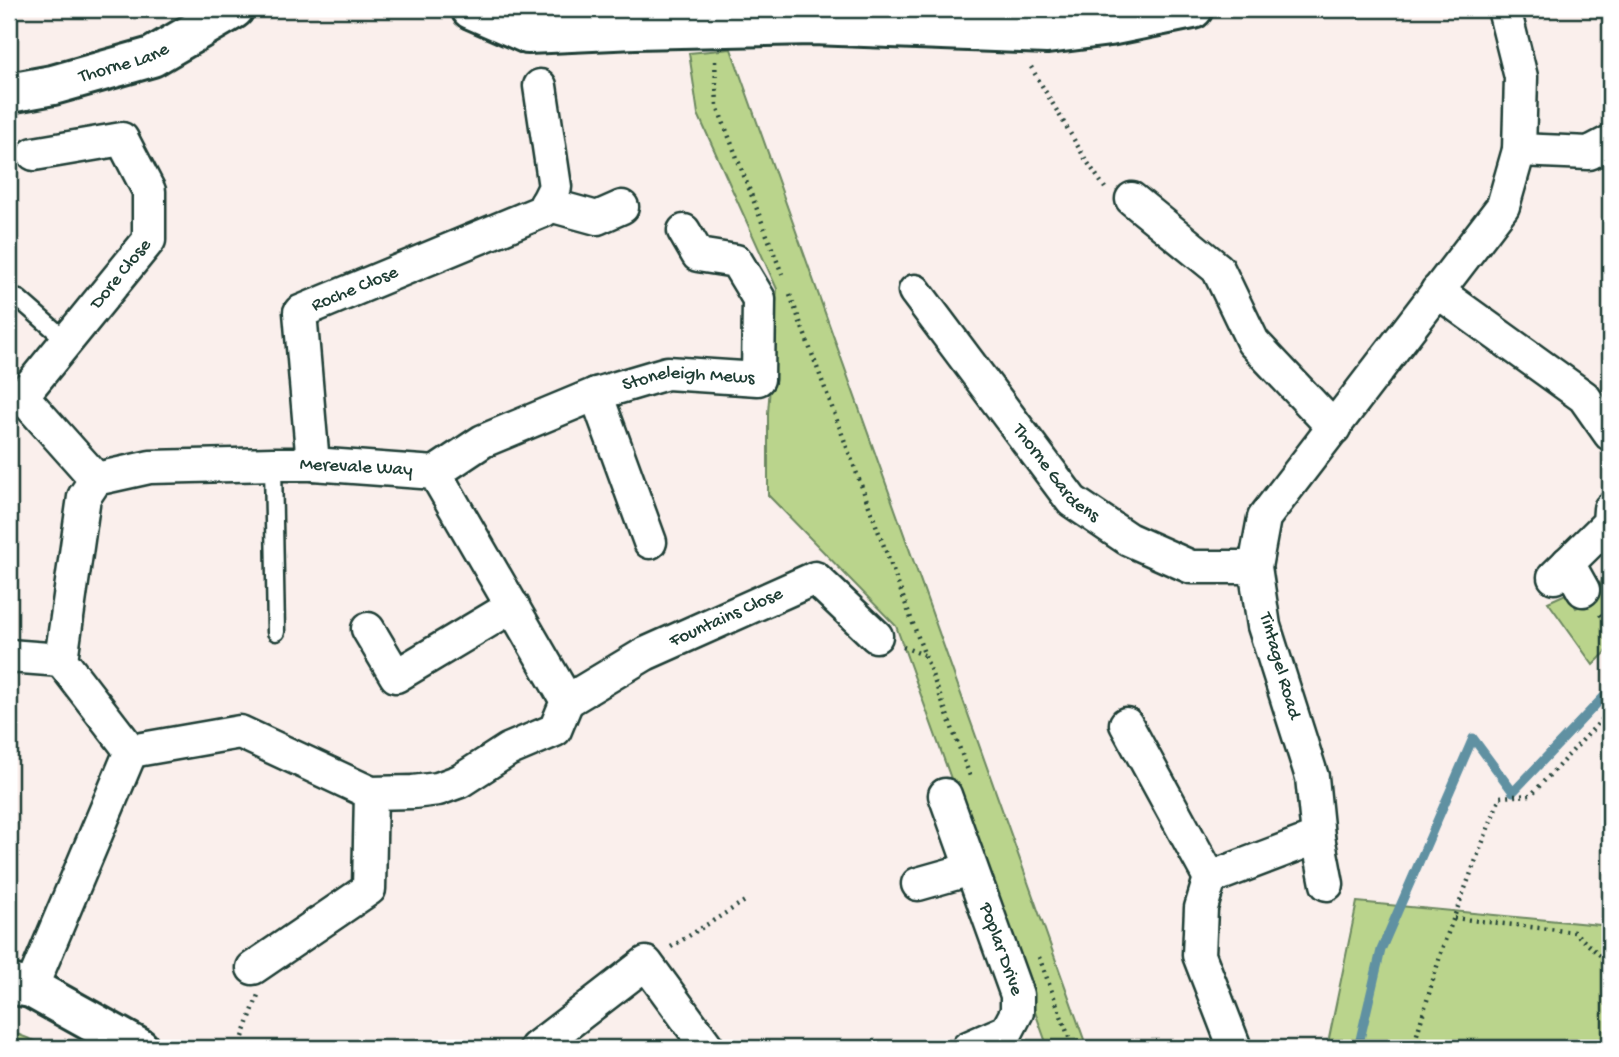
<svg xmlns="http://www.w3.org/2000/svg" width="1619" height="1057" font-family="'Gochi Hand',sans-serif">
<rect width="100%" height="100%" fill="#faefec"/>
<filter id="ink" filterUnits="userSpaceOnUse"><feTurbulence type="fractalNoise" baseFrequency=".0143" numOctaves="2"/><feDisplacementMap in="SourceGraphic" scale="14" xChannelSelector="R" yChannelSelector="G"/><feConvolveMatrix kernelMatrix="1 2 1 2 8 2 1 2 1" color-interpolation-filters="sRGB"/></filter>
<g filter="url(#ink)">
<!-- green -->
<g fill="#bad48c" stroke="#6c8860" stroke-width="2">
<polygon points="731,49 1087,1048 1048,1048 896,626 768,495 768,413 777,289 698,114 689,53"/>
<polygon points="1610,558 1610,648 1593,665 1548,602 1568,593 1576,608 1598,597 1604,572"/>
<polygon points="1357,902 1610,926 1610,1048 1327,1048"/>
<polygon points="9,1031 53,1048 9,1048"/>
</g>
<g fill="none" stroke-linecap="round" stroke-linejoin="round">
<!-- stream -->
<polyline stroke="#6091a2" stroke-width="9" points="1358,1048 1381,950 1473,738 1513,792 1610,690"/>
<defs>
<g id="lane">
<polyline points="9,296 19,299 67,341"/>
<polyline points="273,464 276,632"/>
</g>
<g id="street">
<polyline points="1519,150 1589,153 1610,142"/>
<polyline points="1132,199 1218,269 1253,342 1334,428"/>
<polyline points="546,204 597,218 622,207"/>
<path id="s1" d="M915,291L1072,501L1128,539L1191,567H1255"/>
<polyline points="1437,291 1584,397 1610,434"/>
<polyline points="596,394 650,542"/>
<polyline points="22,396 96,479"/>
<path id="s2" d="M9,397L22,396L149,240V191L122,139L34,154"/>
<polygon points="273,464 313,464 435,473 567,701 555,730 508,750 460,781 438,789 413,792 371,793 240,732 131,751 61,660 84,497 96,479 150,467"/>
<path id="s3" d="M313,464L300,312L543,211L555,187L540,86"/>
<path id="s4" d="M435,473L483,441L596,394L667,373L758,379L759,299L736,261L698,255L684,231"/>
<polyline points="1568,563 1583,590"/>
<polyline points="1554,577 1609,523 1610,509"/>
<polyline points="368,629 396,676 513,606"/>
<polyline points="9,656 61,660"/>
<path id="s5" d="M567,701L645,654L815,578L876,636"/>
<polyline points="1126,724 1210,878"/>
<path id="s6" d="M945,795L1017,995V1012L1007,1031L968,1048"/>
<polyline points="918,884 971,869"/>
<polyline points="1327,884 1318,837 1312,777 1264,626 1255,567 1264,518 1503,206 1519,150 1521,77 1504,9"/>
<polyline points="253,968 369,889 371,793"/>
<polyline points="31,988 131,751"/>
<polyline points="536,1048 646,963 708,1048"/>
<polyline points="1235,1048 1199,955 1201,908 1210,878 1318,837"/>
</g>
<g id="secondary">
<polyline points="471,9 528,34 635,29 813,25 1047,34 1110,26 1193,9"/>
<path id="s7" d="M9,93L53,85L152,57L234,9"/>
<polyline points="9,984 31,988 139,1048"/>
</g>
</defs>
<!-- lane casing -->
<use href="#lane" stroke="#1f3d34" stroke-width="21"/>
<!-- street casing -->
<use href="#street" stroke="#1f3d34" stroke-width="37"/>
<!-- secondary casing -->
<use href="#secondary" stroke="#1f3d34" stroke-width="44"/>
<!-- path -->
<g stroke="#1f3d34" stroke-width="4.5" stroke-dasharray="2 5" stroke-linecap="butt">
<polyline points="715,61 717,106 782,274"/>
<polyline points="1031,67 1086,160 1105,188"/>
<polyline points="790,295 970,776"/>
<polyline points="1600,614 1610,628"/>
<polyline points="903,647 924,655"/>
<polyline points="1454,918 1574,932 1610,964"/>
<polyline points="671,947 748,899"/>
<polyline points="1039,957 1073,1048"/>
<polyline points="243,1037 258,995"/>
<polyline points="1413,1048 1443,946 1500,797 1531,795 1610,711"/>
</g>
<!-- lane -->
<use href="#lane" stroke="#fff" stroke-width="16"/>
<!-- street -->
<use href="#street" stroke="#fff" stroke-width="32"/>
<!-- secondary -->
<use href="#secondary" stroke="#fff" stroke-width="38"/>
</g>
</g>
<g text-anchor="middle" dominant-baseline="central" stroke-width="5" stroke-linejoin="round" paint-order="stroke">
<!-- street labels -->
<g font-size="19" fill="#1f3d34" stroke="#fff">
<text stroke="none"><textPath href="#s7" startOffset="119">Thorne Lane</textPath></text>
<text stroke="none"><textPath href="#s2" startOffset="170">Dore Close</textPath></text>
<text stroke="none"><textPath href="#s3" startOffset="212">Roche Close</textPath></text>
<text stroke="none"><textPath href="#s4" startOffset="275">Stoneleigh Mews</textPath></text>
<text transform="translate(356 468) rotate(3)">Merevale Way</text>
<text stroke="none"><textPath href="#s1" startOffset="231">Thorne Gardens</textPath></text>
<text stroke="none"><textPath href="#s5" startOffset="180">Fountains Close</textPath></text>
<text transform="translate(1279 666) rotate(74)">Tintagel Road</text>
<text stroke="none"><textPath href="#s6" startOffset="164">Poplar Drive</textPath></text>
</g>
</g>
<!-- margin -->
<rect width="1619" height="1057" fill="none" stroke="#fff" stroke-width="35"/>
<rect x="18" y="18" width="1584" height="1022" fill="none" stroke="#1f3d34" stroke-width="2.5" filter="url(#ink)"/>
</svg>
